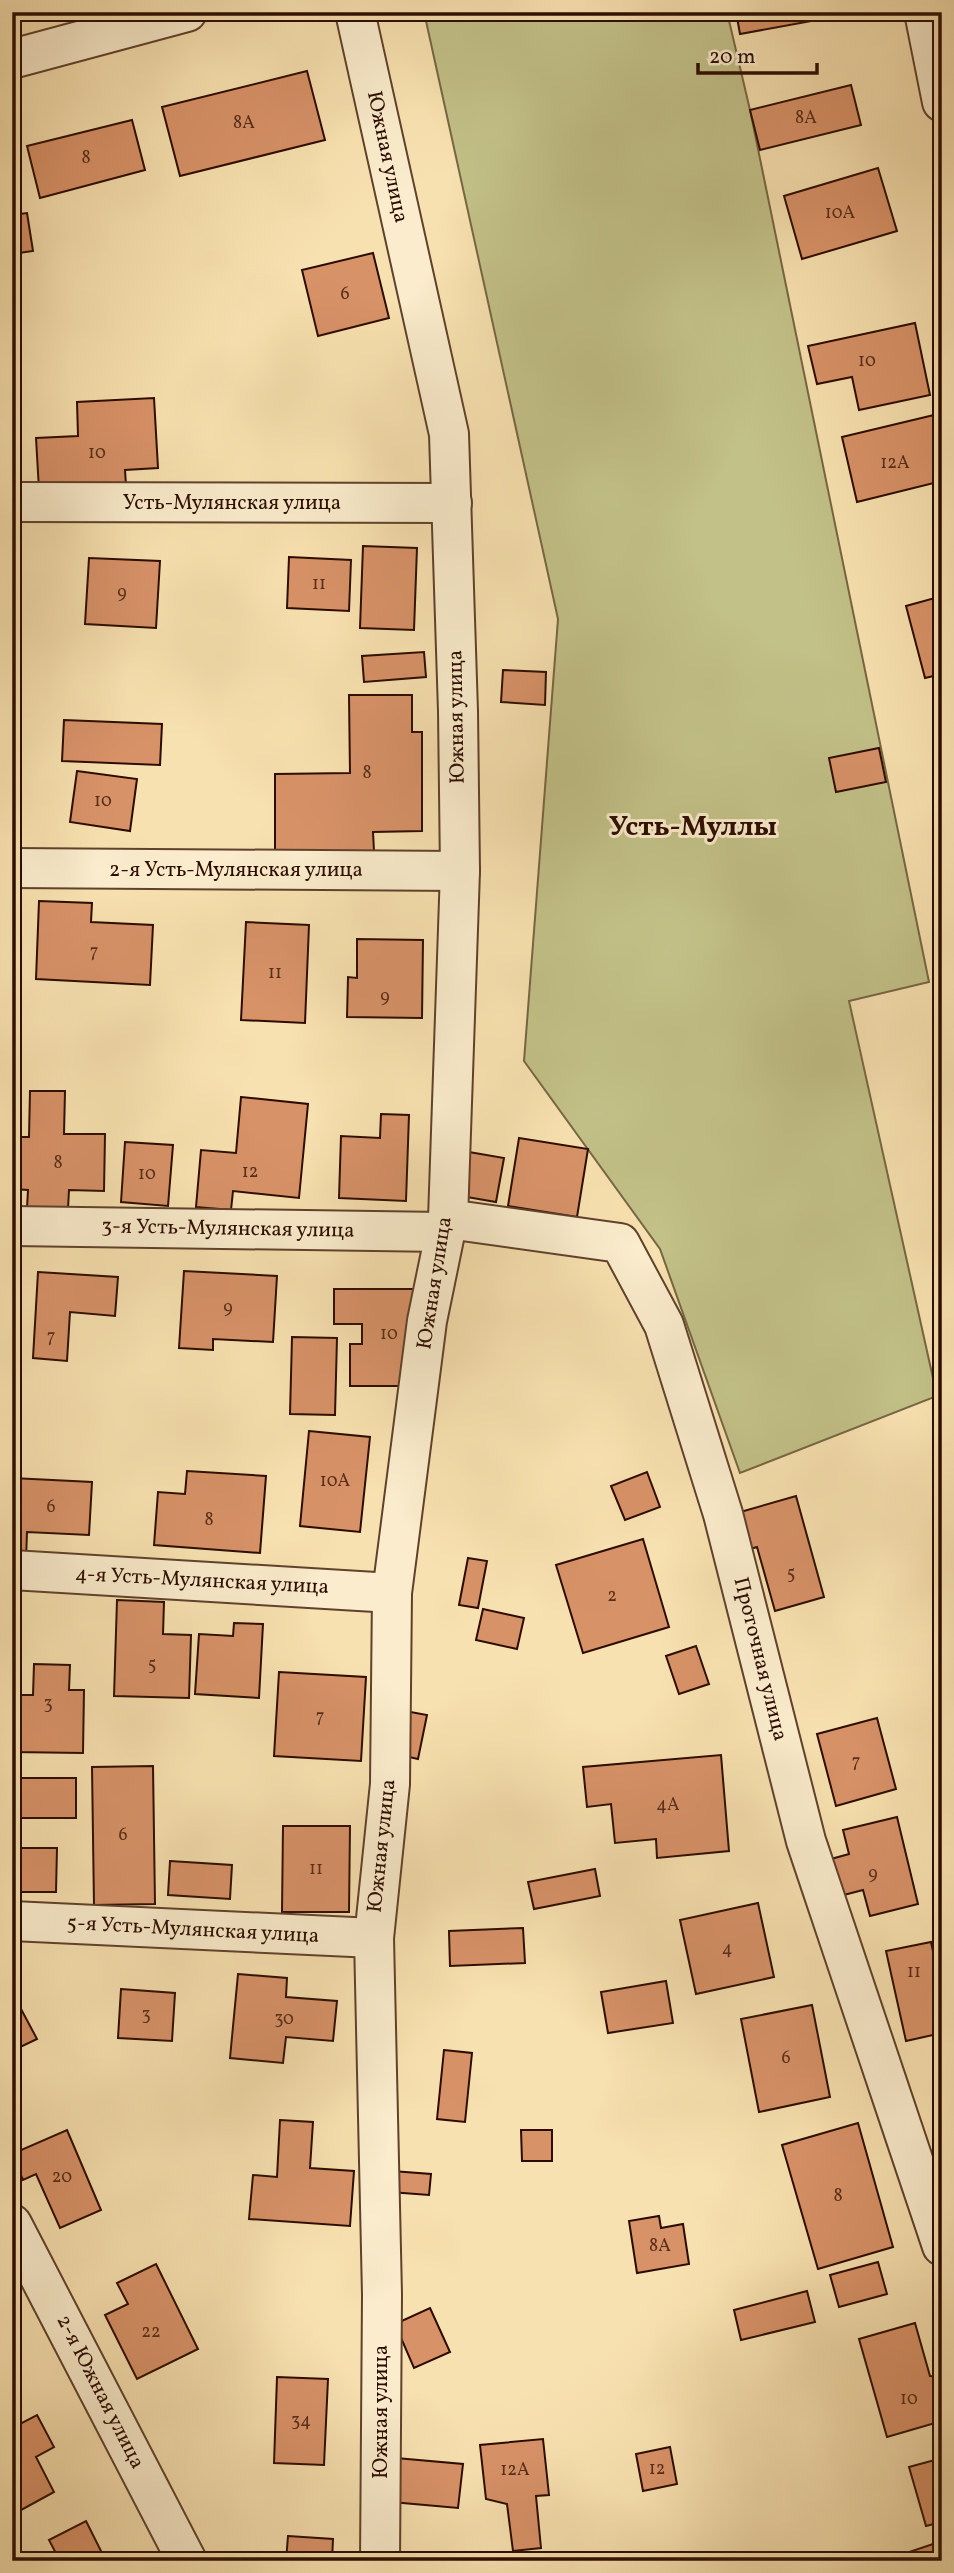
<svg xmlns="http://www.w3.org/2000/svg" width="954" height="2573" font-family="Vollkorn,serif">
<rect width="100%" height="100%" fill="#f8e1b0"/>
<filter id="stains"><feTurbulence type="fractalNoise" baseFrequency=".00286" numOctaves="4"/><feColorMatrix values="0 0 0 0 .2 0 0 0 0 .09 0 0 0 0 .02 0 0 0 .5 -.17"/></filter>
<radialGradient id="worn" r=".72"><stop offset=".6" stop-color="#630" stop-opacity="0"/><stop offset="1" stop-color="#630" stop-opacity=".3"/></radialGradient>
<!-- green -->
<polygon fill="#c2c188" stroke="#764" stroke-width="2" points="424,12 727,12 750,110 929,982 849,1001 937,1396 740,1473 660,1249 524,1061 558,619"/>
<!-- building -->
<g fill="#d89268" stroke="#2c0c00" stroke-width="2">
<polygon points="736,12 838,12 839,16 740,34"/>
<polygon points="307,71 325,140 180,176 162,107"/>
<polygon points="851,85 861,125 760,150 750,110"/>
<polygon points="132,120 145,170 40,198 27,146"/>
<polygon points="878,168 897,231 802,259 784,196"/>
<polygon points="27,213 33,251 12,254 12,215"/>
<polygon points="373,253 389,318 318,336 302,270"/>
<polygon points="12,258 20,311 12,312"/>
<polygon points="915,323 930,395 859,410 852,377 817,384 808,346"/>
<polygon points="154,398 158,468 125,470 126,485 39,490 36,438 78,436 77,402"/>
<polygon points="934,415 942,445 942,481 857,502 842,437"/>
<polygon points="363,546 417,548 414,630 360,628"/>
<polygon points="289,557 351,560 349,611 287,608"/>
<polygon points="89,558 160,561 156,628 85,624"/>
<polygon points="942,596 942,674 925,678 906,606"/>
<polygon points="424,652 426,677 364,682 362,656"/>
<polygon points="503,670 546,672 545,705 501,702"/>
<polygon points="349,695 412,695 412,732 422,732 422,831 373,832 374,851 275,851 275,774 350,773"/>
<polygon points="64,720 162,724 160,765 62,761"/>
<polygon points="879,748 886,782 836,792 829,758"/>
<polygon points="77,771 137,779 130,831 70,822"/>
<polygon points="39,901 92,903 91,922 153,925 150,985 36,979"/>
<polygon points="246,922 309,925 305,1023 241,1020"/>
<polygon points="357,939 423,940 422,1018 347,1017 348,977 357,978"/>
<polygon points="942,1014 942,1058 935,1015"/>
<polygon points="30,1091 65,1091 64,1134 105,1134 104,1191 69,1190 68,1209 27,1208 28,1190 12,1189 12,1137 29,1137"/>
<polygon points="241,1097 308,1104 299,1198 233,1191 231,1210 196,1207 201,1150 236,1153"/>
<polygon points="381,1114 409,1115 406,1201 339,1198 341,1136 380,1138"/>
<polygon points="519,1138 588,1149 577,1217 508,1206"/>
<polygon points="125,1142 173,1145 168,1206 121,1202"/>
<polygon points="469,1152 504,1158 496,1202 461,1196"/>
<polygon points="184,1271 277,1276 273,1342 213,1339 213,1350 179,1348"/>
<polygon points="38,1272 118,1277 115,1316 70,1312 67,1361 33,1358"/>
<polygon points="334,1289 415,1289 415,1386 350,1386 350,1344 362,1344 362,1324 334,1324"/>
<polygon points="292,1337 337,1338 335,1415 290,1414"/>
<polygon points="309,1431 370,1437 360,1532 300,1526"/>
<polygon points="187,1471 266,1476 260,1553 154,1545 158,1492 185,1494"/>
<polygon points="647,1472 660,1507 625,1520 611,1486"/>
<polygon points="12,1478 92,1482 89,1535 27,1532 26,1560 12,1560"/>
<polygon points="796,1496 824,1597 775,1611 757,1547 740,1552 730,1515"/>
<polygon points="643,1539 669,1627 583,1653 556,1565"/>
<polygon points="468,1558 487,1561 478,1608 459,1605"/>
<polygon points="117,1600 164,1602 163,1634 191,1635 189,1698 114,1696"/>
<polygon points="483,1609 524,1618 517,1649 476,1640"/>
<polygon points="234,1623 263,1624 259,1698 195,1694 199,1634 233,1636"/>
<polygon points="696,1646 709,1684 679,1694 666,1656"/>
<polygon points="34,1664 70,1665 69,1690 84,1690 83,1753 12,1752 13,1695 33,1695"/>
<polygon points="279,1672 366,1677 361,1761 274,1756"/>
<polygon points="405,1711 427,1715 418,1759 396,1754"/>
<polygon points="877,1718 896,1789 836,1806 817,1734"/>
<polygon points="721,1755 729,1851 657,1858 656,1839 615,1843 611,1804 587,1807 583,1767"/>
<polygon points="153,1766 155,1904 94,1905 92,1767"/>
<rect x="12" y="1778" width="64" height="40"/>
<polygon points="897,1817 918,1904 870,1916 863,1890 840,1896 831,1859 849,1854 843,1830"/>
<polygon points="283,1826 350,1826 349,1912 282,1912"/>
<polygon points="12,1848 57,1848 56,1892 12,1892"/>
<polygon points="170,1861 232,1865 230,1899 168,1895"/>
<polygon points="595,1869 600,1896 534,1909 528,1882"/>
<polygon points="758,1903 774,1977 696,1994 680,1920"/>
<polygon points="523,1928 525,1963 450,1966 449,1931"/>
<polygon points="931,1942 942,1993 942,2033 906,2041 886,1951"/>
<polygon points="238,1974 287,1978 286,1997 337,2001 333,2041 286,2037 283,2063 230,2058"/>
<polygon points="666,1981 673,2023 608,2033 601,1992"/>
<polygon points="121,1989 175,1993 172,2041 118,2038"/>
<polygon points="12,1992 37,2039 12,2051"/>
<polygon points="812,2005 830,2097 759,2112 741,2019"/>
<polygon points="444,2050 472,2053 465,2122 437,2119"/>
<polygon points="280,2120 313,2122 310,2168 354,2171 350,2226 249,2219 253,2175 277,2177"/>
<polygon points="858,2123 893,2247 818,2269 782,2145"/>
<polygon points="67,2130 101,2210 60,2228 36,2174 23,2180 12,2154"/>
<polygon points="521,2130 552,2130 552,2161 522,2161"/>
<polygon points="392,2171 431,2174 429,2195 390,2192"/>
<polygon points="659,2216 661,2228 683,2224 689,2264 637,2273 629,2221"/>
<polygon points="878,2262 887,2294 839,2307 830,2275"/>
<polygon points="156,2264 198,2349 137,2379 105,2315 128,2304 117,2283"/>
<polygon points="807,2291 815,2322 741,2340 734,2310"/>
<polygon points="430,2308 450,2352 414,2368 395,2324"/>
<polygon points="915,2323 930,2376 942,2377 942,2421 887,2437 859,2339"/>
<polygon points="277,2377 328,2379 324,2465 274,2463"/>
<polygon points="37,2415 54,2447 36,2457 54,2492 12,2515 12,2428"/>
<polygon points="543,2439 549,2495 536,2496 541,2548 513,2551 507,2504 486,2499 480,2445"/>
<polygon points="670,2447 677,2484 643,2491 636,2454"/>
<polygon points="396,2458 463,2464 458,2508 392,2502"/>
<polygon points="942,2458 942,2522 926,2526 909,2467"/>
<polygon points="86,2521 106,2561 60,2561 49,2540"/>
<polygon points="288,2536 333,2539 332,2561 286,2561"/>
<polygon points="936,2543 942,2561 896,2561 894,2557"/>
</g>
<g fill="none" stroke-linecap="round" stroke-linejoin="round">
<defs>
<g id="street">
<polyline points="355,12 449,434 458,711 460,871 448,1219 427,1321 392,1593 390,1784 374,1938 382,2295 380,2561"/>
<polyline points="924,12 942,102"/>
<polyline points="12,59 187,12"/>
<polyline points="12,502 452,503"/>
<polyline points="12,868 460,871"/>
<polyline points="448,1219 620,1243 664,1325 723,1514 806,1841 942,2246"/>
<polyline points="12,1226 443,1232"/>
<polyline points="12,1570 392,1593"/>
<polyline points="12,1921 374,1938"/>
<polyline points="12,2224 187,2561"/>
</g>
</defs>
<!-- street casing -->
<use href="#street" stroke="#5f412c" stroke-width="42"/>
<!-- street -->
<use href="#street" stroke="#faeccc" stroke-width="38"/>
</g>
<g text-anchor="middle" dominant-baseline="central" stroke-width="6" stroke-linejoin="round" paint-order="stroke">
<!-- number labels -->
<g font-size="18" fill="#572e1a">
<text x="806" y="118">8А</text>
<text x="244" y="123">8А</text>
<text x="86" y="158">8</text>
<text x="840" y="213">10А</text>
<text x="345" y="294">6</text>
<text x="867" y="361">10</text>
<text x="97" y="453">10</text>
<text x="895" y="463">12А</text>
<text x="319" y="584">11</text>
<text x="122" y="593">9</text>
<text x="367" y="773">8</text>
<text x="103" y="801">10</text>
<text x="94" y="952">7</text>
<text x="275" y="973">11</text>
<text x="385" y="997">9</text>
<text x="58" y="1163">8</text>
<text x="250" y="1172">12</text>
<text x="147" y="1174">10</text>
<text x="228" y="1308">9</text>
<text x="389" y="1334">10</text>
<text x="51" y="1337">7</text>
<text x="335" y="1481">10А</text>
<text x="51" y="1507">6</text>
<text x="209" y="1520">8</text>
<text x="791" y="1574">5</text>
<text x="612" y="1596">2</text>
<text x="152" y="1665">5</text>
<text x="48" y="1704">3</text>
<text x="320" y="1717">7</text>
<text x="856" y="1762">7</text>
<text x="668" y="1805">4А</text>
<text x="123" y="1835">6</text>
<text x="316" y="1869">11</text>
<text x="873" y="1874">9</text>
<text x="727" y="1949">4</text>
<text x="914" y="1972">11</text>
<text x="146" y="2015">3</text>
<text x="284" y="2019">30</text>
<text x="786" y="2058">6</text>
<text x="62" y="2177">20</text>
<text x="838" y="2196">8</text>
<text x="660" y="2246">8А</text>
<text x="151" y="2332">22</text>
<text x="909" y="2399">10</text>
<text x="301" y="2421">34</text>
<text x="657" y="2469">12</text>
<text x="515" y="2470">12А</text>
</g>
<!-- street labels -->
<g font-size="21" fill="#2c0c00" stroke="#faeccc">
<text transform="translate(387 157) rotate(78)">Южная улица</text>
<text x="232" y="503">Усть-Мулянская улица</text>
<text transform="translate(457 717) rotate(-91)">Южная улица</text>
<text x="236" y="870">2-я Усть-Мулянская улица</text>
<text transform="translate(228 1229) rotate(1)">3-я Усть-Мулянская улица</text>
<text transform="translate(435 1283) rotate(-81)">Южная улица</text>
<text transform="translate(202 1581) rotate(3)">4-я Усть-Мулянская улица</text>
<text transform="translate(760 1659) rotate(76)">Проточная улица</text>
<text transform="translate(382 1846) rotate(-84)">Южная улица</text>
<text transform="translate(193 1930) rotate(3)">5-я Усть-Мулянская улица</text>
<text transform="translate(100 2392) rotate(63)">2-я Южная улица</text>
<text transform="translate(381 2412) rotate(-90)">Южная улица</text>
</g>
<!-- district labels -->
<g font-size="28" font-weight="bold" fill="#2c0c00" stroke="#faeccc">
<text x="693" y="827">Усть-Муллы</text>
</g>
</g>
<!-- margin -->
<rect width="954" height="2573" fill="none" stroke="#f8e1b0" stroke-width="42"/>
<rect x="14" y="14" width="926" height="2545" fill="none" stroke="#2c0c00" stroke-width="3.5"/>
<rect x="21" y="21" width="912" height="2531" fill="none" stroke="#2c0c00" stroke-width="2"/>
<!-- scale -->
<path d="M698 63v10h119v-10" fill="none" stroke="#2c0c00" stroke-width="3.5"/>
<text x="709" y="63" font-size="21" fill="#2c0c00" stroke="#faeccc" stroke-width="5" paint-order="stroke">20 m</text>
<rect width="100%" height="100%" filter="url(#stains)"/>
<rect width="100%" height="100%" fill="url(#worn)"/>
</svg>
